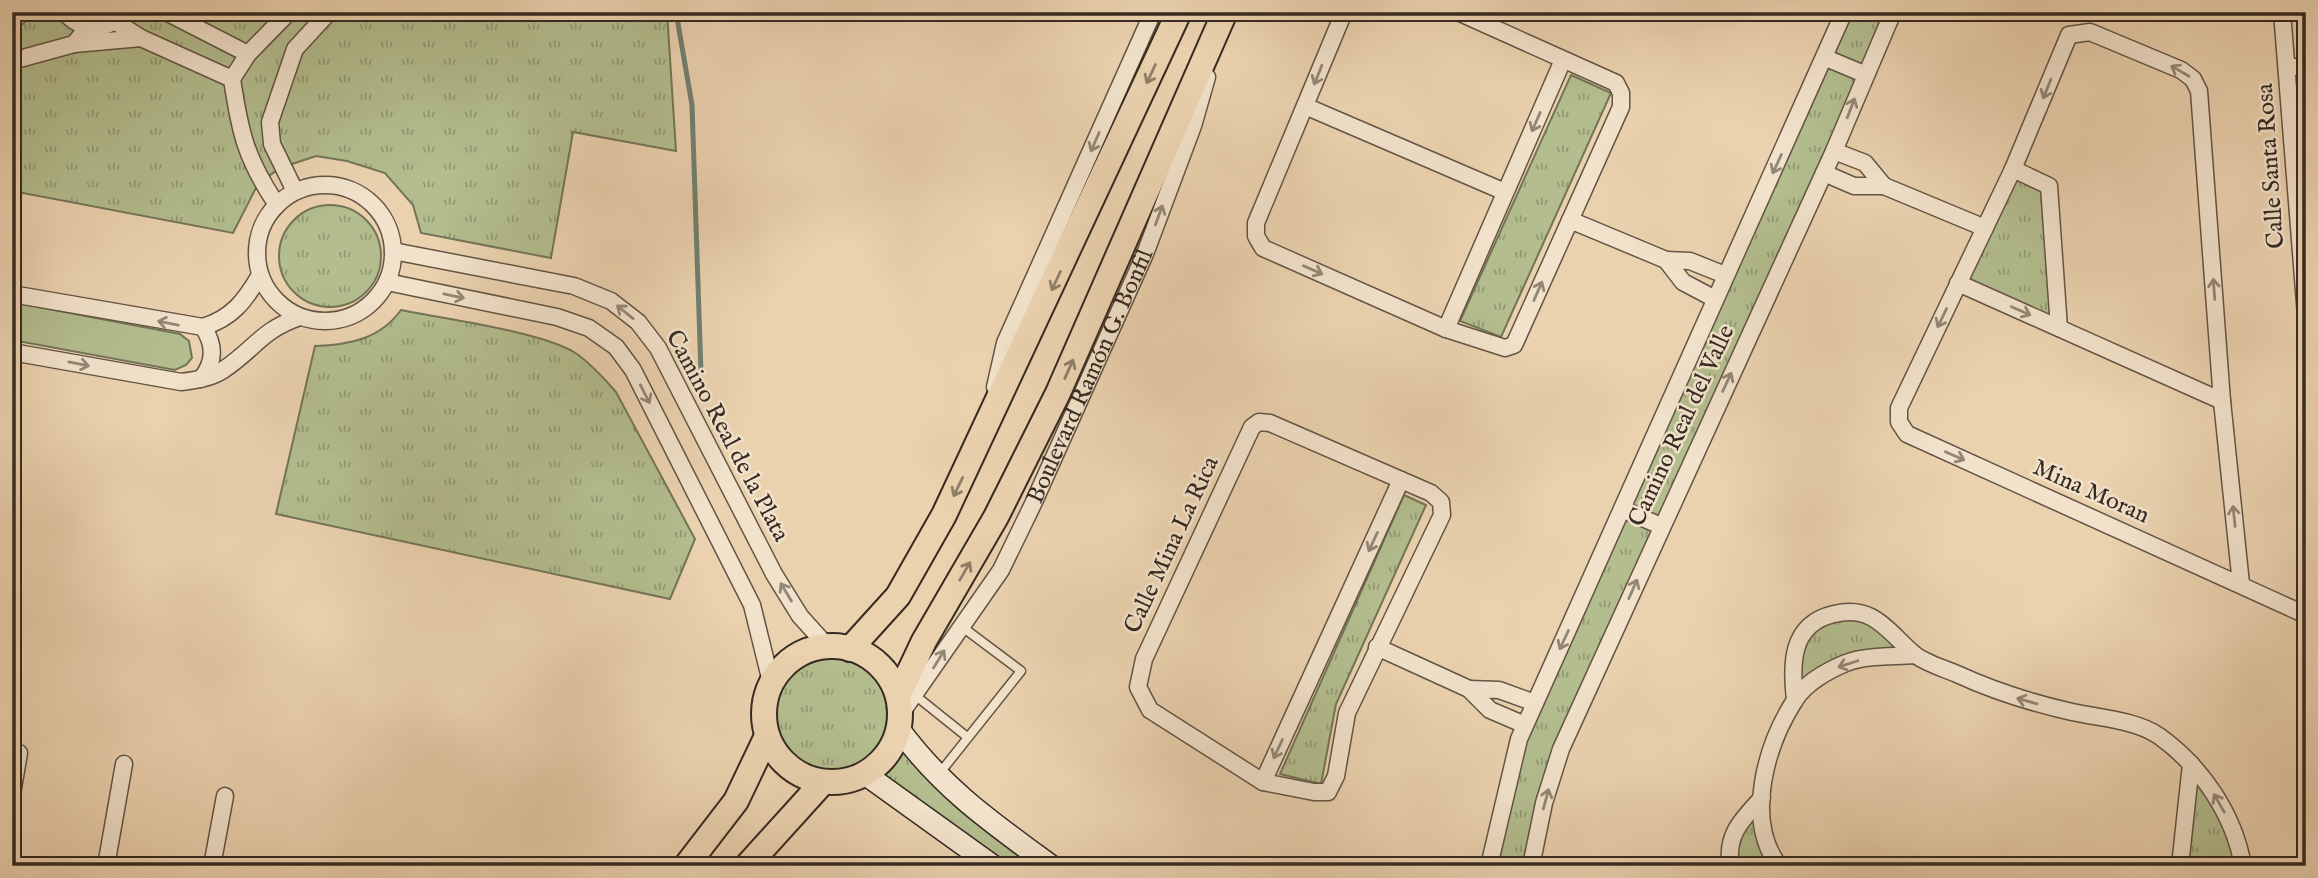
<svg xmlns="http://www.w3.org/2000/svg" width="2318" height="878" font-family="'IM FELL English',serif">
<defs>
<pattern id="grass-tufts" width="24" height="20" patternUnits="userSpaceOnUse" patternTransform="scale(1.75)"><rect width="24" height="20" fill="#b3bd8e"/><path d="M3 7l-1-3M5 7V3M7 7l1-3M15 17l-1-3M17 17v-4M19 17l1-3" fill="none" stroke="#929a74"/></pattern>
</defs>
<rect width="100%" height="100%" fill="#ebd2af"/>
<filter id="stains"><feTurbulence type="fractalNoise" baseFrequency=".00286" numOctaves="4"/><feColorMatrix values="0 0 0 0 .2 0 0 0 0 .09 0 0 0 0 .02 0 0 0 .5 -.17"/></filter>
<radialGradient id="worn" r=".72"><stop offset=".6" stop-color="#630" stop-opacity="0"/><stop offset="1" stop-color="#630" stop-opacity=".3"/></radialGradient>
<!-- grass -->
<g fill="url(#grass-tufts)" stroke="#747458" stroke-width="2">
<polygon points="12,12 667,12 676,151 573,132 551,258 421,233 413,205 385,173 347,161 316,156 280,168 258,184 233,233 12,191"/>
<polygon points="1844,12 1893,12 1561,749 1531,866 1489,866 1510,767"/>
<polygon points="1571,75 1611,93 1501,337 1460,321"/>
<polygon points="2013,169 2049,186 2059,328 1958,283"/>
<circle cx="330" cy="256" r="51"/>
<path d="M401,310C444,319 545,332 577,354C592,365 604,378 616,392L695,539L670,599L276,514L315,346C349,345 380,339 401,310Z"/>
<polygon points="1404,495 1426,505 1336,704 1321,784 1280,774"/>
<polygon points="1857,612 1915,655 1848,662 1805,688 1792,668 1812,626"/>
<path d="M827,646C888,652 891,675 899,728L1051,866H993L865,774C762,811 719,671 827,646Z"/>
<polygon points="2191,764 2218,798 2243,866 2179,866"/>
<polygon points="1762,798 1779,866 1731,866 1738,823"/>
</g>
<!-- garden -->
<polygon fill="#b3bd8e" stroke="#747458" stroke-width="2" points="12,302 180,334 189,341 192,358 186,365 175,370 12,340"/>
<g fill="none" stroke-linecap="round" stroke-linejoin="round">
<!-- stream -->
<polyline stroke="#717f71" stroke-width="5" points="676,12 692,105 701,373"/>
<defs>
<g id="service">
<polyline points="916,696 966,736"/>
<polyline points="939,774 1021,671 961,626"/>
</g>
<g id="minor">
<path d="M64,12C83,33 107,31 126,12"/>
<polyline points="166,12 248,54"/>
<polyline points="1344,12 1256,223 1256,236 1263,248 1446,329 1505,348 1514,345 1621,107 1621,93 1616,83 1458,12"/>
<polyline points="2282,12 2306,316"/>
<polyline points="12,22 23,12"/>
<polyline points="116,22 141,38 232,79"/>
<polyline points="74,44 141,38"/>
<polyline points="1826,58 1864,74"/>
<polyline points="12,61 74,44 87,28"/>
<polyline points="2287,67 2306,67"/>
<polyline points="1305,106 1505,192"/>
<polyline points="2013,169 2049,186 2059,328"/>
<polyline points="1824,173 1854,186 1884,186 1865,163 1834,151"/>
<circle cx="325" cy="253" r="68"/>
<polyline points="1884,186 1985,228"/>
<polyline points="295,191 272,144 270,122 295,49 329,12"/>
<path d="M277,205C246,159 240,133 232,79L248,54L289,12"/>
<polyline points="1570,220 1666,260"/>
<polyline points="393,251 574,286 611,301 638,322 658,348 774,574 800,616 827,646"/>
<polyline points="387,282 557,317 589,328 616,347 633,370 752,605 771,682"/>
<polyline points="1958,283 2222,401"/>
<path d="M12,294L203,327C232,318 245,301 260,275"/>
<polyline points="1715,299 1683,282 1666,260 1690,261 1725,275"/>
<polyline points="1446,329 1563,60"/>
<path d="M12,352L181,382C196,380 211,378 223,370C254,350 261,330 300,317"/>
<path d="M201,379C215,362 215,345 203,327"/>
<polyline points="995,387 1005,343 1153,12"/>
<polygon points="1259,422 1270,423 1431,493 1441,502 1442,515 1347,713 1336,776 1328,792 1314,792 1263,782 1150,710 1138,687 1144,659 1252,427"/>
<polyline points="1624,510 1661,526"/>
<polyline points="2241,584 2222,401 2199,91 2193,79 2181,70 2090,32 2069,35 2013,169 1899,408 1899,422 1907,434 2306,615"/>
<polyline points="1377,647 1469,689"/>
<path d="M1795,700C1791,665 1790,624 1834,614C1874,604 1888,632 1914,654C1925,663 1943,668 1957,674C1994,691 2032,703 2072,712C2099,718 2136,720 2159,736C2201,766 2234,814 2243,866"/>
<path id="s1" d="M900,715L1001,570L1033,504L1145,254L1193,126L1207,77"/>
<polyline points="1525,725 1490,710 1469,689 1499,690 1535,703"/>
<polyline points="1263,782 1401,480"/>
<polyline points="12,794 19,753"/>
<polyline points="106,866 124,764"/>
<polyline points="212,866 225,796"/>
<polyline points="1489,866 1519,739 1844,12"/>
<polyline points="1531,866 1544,803 1561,749 1834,151 1893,12"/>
<path d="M1731,866C1725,836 1742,819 1762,798"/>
<path d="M1779,866C1744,820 1766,745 1795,700C1805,683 1829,670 1846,663C1866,655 1894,657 1915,655"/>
<polyline points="2180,866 2191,764"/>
</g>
<g id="secondary">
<path d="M898,728C943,789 991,822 1051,866"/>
<polyline points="865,774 993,866"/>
</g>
<g id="primary">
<circle cx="832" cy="714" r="68"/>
<polyline points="850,649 898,596 944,515 1179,12"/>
<polyline points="898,696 924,641 996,517 1058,393 1225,12"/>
<polyline points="686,866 736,801 767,736"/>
<polyline points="747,866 823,782"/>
</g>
</defs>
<!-- service casing -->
<use href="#service" stroke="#635445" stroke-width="11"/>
<!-- minor casing -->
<use href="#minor" stroke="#635445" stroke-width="19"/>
<!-- secondary casing -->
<use href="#secondary" stroke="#362a22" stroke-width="24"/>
<!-- primary casing -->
<use href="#primary" stroke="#362a22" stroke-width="28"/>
<!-- service -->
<use href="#service" stroke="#f2e2cb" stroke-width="8"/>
<!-- minor -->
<use href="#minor" stroke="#f2e2cb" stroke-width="16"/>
<!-- secondary -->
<use href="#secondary" stroke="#f2e2cb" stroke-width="21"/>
<!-- primary -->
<use href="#primary" stroke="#ebd2af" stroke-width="24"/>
</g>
<!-- one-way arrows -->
<defs><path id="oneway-shaft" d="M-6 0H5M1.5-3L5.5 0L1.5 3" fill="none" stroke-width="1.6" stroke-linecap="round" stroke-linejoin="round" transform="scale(1.75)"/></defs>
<g stroke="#948676">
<use href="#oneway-shaft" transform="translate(2180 71) rotate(-150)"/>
<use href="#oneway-shaft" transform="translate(1318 75) rotate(112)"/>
<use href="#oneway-shaft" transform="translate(2047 89) rotate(112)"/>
<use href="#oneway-shaft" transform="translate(1851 108) rotate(-69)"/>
<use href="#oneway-shaft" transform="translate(1536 122) rotate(114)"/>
<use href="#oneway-shaft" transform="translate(1095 142) rotate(114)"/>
<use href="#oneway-shaft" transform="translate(1777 164) rotate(115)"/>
<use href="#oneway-shaft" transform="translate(1159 215) rotate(-70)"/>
<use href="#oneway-shaft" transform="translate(1313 270) rotate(24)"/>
<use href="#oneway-shaft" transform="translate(2214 289) rotate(-94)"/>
<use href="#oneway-shaft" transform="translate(1538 291) rotate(-66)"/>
<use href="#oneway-shaft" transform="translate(454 296) rotate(12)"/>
<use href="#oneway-shaft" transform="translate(2021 311) rotate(24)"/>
<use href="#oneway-shaft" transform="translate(625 312) rotate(-141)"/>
<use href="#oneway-shaft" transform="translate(1942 318) rotate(116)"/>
<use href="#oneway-shaft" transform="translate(168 323) rotate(-169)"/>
<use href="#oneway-shaft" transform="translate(79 364) rotate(11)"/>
<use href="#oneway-shaft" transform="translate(1727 382) rotate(-65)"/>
<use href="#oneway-shaft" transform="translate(645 394) rotate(63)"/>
<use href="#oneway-shaft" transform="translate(1955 456) rotate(24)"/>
<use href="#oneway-shaft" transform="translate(2234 516) rotate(-96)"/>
<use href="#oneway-shaft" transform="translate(1373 542) rotate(115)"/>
<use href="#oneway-shaft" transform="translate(1633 589) rotate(-66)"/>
<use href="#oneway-shaft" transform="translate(786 592) rotate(-121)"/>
<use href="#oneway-shaft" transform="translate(1564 640) rotate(115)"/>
<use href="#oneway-shaft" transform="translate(939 659) rotate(-58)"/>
<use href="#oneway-shaft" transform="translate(1848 664) rotate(162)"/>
<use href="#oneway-shaft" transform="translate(2027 701) rotate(-164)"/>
<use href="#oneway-shaft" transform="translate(1278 749) rotate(115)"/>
<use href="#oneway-shaft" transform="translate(1546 799) rotate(-75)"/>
<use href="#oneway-shaft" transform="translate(2219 803) rotate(-120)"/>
</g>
<g stroke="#907e68">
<use href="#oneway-shaft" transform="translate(1151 74) rotate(115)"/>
<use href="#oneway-shaft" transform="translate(1056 281) rotate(115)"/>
<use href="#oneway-shaft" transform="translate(1069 369) rotate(-66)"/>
<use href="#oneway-shaft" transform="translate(958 487) rotate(116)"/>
<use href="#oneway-shaft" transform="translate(965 571) rotate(-60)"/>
</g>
<g text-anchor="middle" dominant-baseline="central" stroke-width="5" stroke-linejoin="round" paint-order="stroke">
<!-- street labels -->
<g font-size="24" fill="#362a22" stroke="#f2e2cb">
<text transform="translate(2271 166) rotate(-94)">Calle Santa Rosa</text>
<text stroke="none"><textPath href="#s1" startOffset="390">Boulevard Ramón G. Bonfil</textPath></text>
<text transform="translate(1682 426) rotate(-65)">Camino Real del Valle</text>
<text transform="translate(727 436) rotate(62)">Camino Real de la Plata</text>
<text transform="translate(2091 492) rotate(24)">Mina Moran</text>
<text transform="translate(1172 545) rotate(-65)">Calle Mina La Rica</text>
</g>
</g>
<!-- margin -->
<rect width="2318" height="878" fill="none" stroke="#ebd2af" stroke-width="42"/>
<rect x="14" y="14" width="2290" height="850" fill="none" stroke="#362a22" stroke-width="3.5"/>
<rect x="21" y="21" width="2276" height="836" fill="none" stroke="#362a22" stroke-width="2"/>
<rect width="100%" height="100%" filter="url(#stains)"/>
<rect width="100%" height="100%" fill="url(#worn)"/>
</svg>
